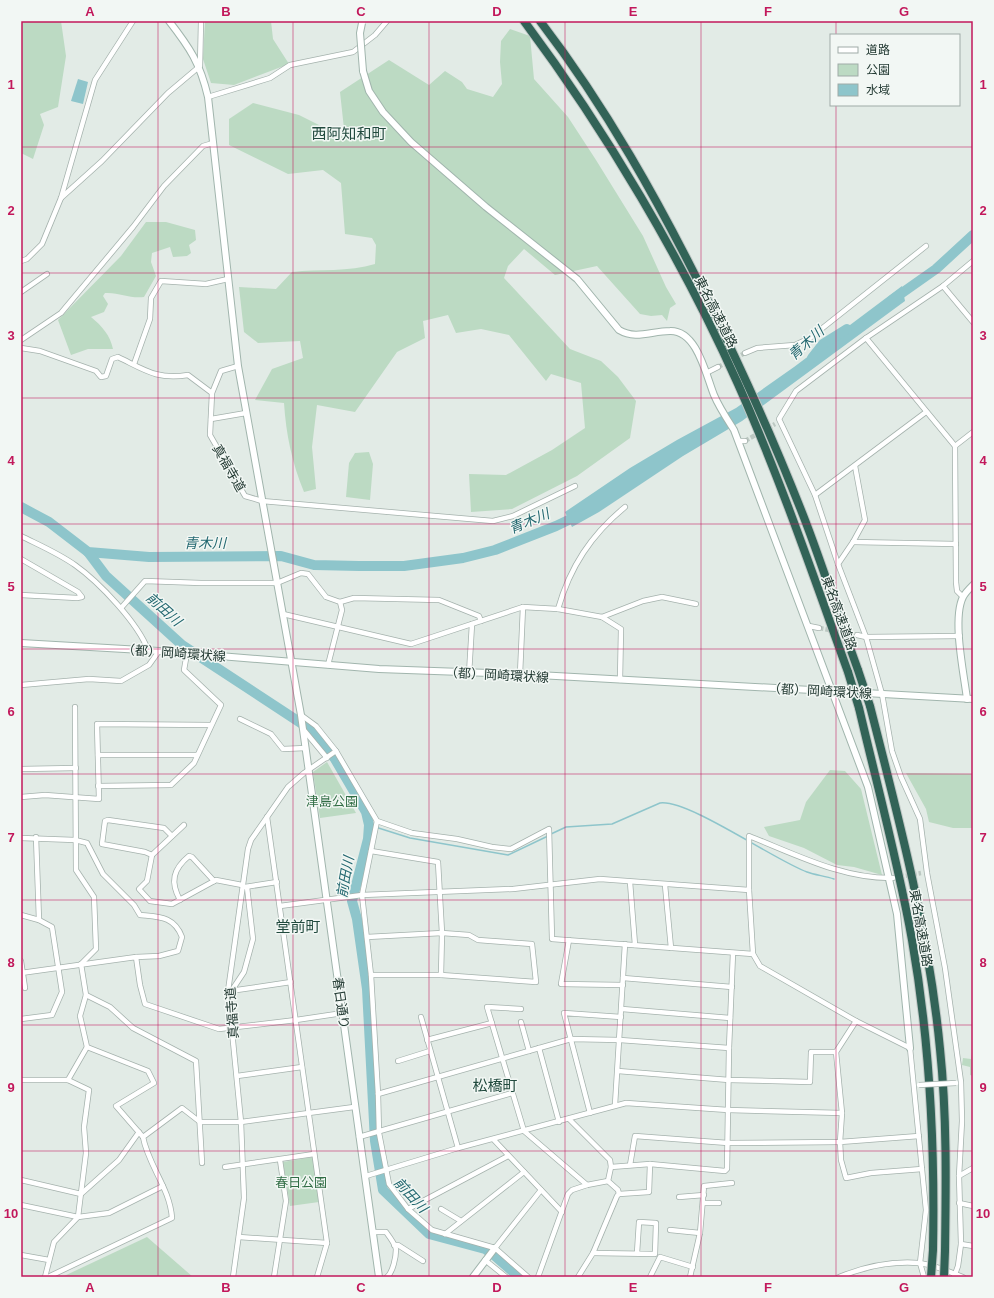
<svg xmlns="http://www.w3.org/2000/svg" width="994" height="1298" font-family="Helvetica,'Noto Sans JP',sans-serif">
<rect width="100%" height="100%" fill="#e2ebe6"/>
<!-- green -->
<g fill="#bcdac3">
<polygon points="21,21 61,21 66,56 58,107 40,114 44,125 33,159 21,153"/>
<polygon points="205,21 271,21 273,39 289,64 234,85 211,83 203,59"/>
<path d="M510,29L530,36L534,79L568,117L596,160L643,236L666,287L676,304L670,308L667,321L662,315L651,316L640,314L597,266L555,275L524,249L508,266L504,278L570,349L601,361L618,377L636,401L630,438L577,476L512,509L471,512L469,474L506,475L552,450L585,428L581,383L551,374L546,381L509,335L481,329L456,333L448,315L423,321L425,338L397,352L355,412L317,405L312,447L316,489L304,492C292,463 286,434 284,403L255,400L272,369L303,358L300,341L258,343L244,332L239,287L276,289L292,272C319,269 349,272 375,264L376,245L372,238L345,234L341,183L323,170L288,174L229,145V119L253,103L299,115L345,138L340,92L389,60L429,85L445,71L462,82L467,89L493,97L502,84L500,62L501,41Z"/>
<path d="M146,222H166L195,230L196,240L189,245L191,253L187,256L173,257L170,247L152,253L151,262L156,276L144,297C130,299 119,292 105,293L103,296L108,304L104,312L91,317C102,326 110,335 113,349H88L71,355L58,320L121,256Z"/>
<polygon points="369,452 373,464 370,500 346,497 349,463 355,453"/>
<polygon points="327,762 356,813 320,818 313,772"/>
<polygon points="830,770 845,771 861,789 882,875 854,867 837,865 804,848 769,836 764,827 800,820 806,802"/>
<polygon points="906,773 973,774 973,828 953,828 929,822 926,809"/>
<polygon points="972,1053 973,1053 973,1076 970,1075 970,1067 962,1065 963,1058 971,1059"/>
<polygon points="313,1157 319,1202 290,1206 283,1162"/>
<polygon points="147,1237 193,1277 62,1277"/>
</g>
<!-- water -->
<g fill="#8ec5cb">
<polygon points="78,79 88,82 83,104 71,101"/>
<polygon points="902,286 905,301 742,421 683,456 599,512 572,527 565,512 630,468 677,440 736,408 794,367"/>
</g>
<g fill="none" stroke-linecap="round" stroke-linejoin="round">
<!-- stream -->
<g stroke="#8ec5cb" stroke-width="1.5">
<polyline points="369,825 410,838 508,855 548,836"/>
<path d="M551,834L566,827L612,824L660,803C688,799 774,860 807,872C815,875 825,876 834,879"/>
</g>
<!-- river -->
<g stroke="#8ec5cb" stroke-width="10">
<polyline points="892,300 936,269 973,235"/>
<polyline points="812,358 823,344 847,329"/>
<polyline points="21,507 49,522 88,552 149,557 281,556 314,565 359,566 404,566 463,558 495,550 556,526 581,514"/>
<polyline points="88,552 106,576 182,645 313,731 335,759 366,812 369,825 368,839 352,901 357,919 367,989 375,1141 383,1190 429,1234 485,1249 495,1256 519,1277"/>
</g>
<!-- street-tunnel -->
<g stroke="#bcc8c2" stroke-width="4.5" stroke-dasharray="4.5 2" stroke-linecap="butt">
<polyline points="718,367 745,353"/>
<polyline points="745,441 775,424"/>
<polyline points="819,628 857,635"/>
<polyline points="893,878 921,873"/>
</g>
<defs>
<g id="street">
<polyline points="208,97 270,78 290,65 353,52 375,35 387,21"/>
<polyline points="61,198 102,161 168,93 200,66 201,21"/>
<polyline points="21,261 27,259 42,244 61,198 95,80 133,21"/>
<polyline points="943,286 973,322"/>
<polyline points="21,292 47,274"/>
<polyline points="866,338 955,446 956,582 957,591 963,597"/>
<polyline points="21,340 61,313 133,227 164,186 203,146 213,143"/>
<path d="M21,348L40,351L96,371L101,377L106,376L112,359L118,357C145,370 157,380 188,375L212,393"/>
<polyline points="745,353 757,348 795,345 810,338 926,246"/>
<polyline points="134,364 150,319 151,298 161,281 206,284 228,279"/>
<polyline points="238,366 221,371 212,393 210,435 245,496 262,501 493,521 513,516 575,486"/>
<polyline points="706,373 718,367"/>
<polyline points="211,419 246,413"/>
<polyline points="738,441 745,441"/>
<polyline points="955,446 973,432"/>
<polyline points="815,495 926,412"/>
<path d="M21,536C39,545 58,553 75,565C99,582 138,623 148,650"/>
<polyline points="853,542 956,544"/>
<polyline points="21,559 78,592 82,597 77,598 21,595"/>
<polyline points="838,564 853,542 865,520 855,466"/>
<polyline points="340,602 354,598 439,600 479,616 481,621"/>
<polyline points="121,608 145,581 201,583 277,583 301,573 308,574 326,597 340,602 342,610 328,665"/>
<path d="M558,609C570,567 591,535 625,507"/>
<polyline points="283,614 411,644 523,607 558,609 602,617 643,601 662,597 696,604"/>
<polyline points="602,617 621,629 620,680"/>
<polyline points="809,626 819,628"/>
<polyline points="857,635 866,637 960,636"/>
<polyline points="469,674 472,624"/>
<polyline points="520,674 523,607"/>
<polyline points="21,685 89,679 121,681 149,665 159,651"/>
<polyline points="75,707 76,870 94,897 96,949 81,964"/>
<polyline points="301,715 316,726 336,751 377,821 412,833 457,839 492,847 511,849 549,829 552,939 753,954"/>
<polyline points="240,719 271,734 283,749 306,748"/>
<polyline points="303,729 327,758"/>
<polyline points="98,755 197,755"/>
<polyline points="21,769 76,768"/>
<polyline points="98,786 171,785 194,763 221,705 184,670 187,653"/>
<polyline points="21,797 45,795 99,799 97,724 210,725"/>
<polyline points="267,817 327,1243 317,1277"/>
<polyline points="377,821 362,895 371,975 378,1094 379,1133 389,1184 408,1209 432,1230 495,1248 528,1277"/>
<polyline points="184,825 152,855 147,881 139,889 150,901 172,904 216,880 242,885"/>
<polyline points="36,837 39,920"/>
<path d="M21,838L75,840L87,843L103,874L134,905L140,915C159,917 174,916 182,937L178,951L159,956L136,957"/>
<polyline points="371,851 438,862 442,933 441,975"/>
<polyline points="152,855 145,852 102,844 105,821 108,820 164,828 172,836"/>
<path d="M893,878C842,879 795,854 749,836V890L753,954L760,966L856,1021L910,1048L926,1210L920,1263L924,1277"/>
<polyline points="630,882 635,945"/>
<polyline points="665,885 671,948"/>
<polyline points="245,887 277,882"/>
<path d="M180,900C170,882 173,869 189,856L192,857L214,881"/>
<polyline points="280,906 362,895 513,889 600,879 749,890"/>
<polyline points="21,915 39,920 52,927 62,992 52,1015 21,1019"/>
<polyline points="367,937 442,933 469,935 478,940 532,944 536,982 441,975 371,975"/>
<polyline points="569,940 561,984 623,985"/>
<polyline points="21,961 25,988"/>
<polyline points="81,964 86,995 80,1016 87,1047 148,1071 154,1083 116,1106 143,1137"/>
<polyline points="21,973 136,957 140,985 145,1004 219,1029 296,1020 343,1013"/>
<polyline points="623,978 732,987"/>
<polyline points="232,990 244,972 253,939 247,887"/>
<polyline points="230,991 291,982"/>
<polyline points="86,995 110,1007 133,1028 196,1061 202,1163"/>
<polyline points="521,1009 487,1007 524,1131 587,1185 572,1190 568,1194 538,1277"/>
<polyline points="622,1009 730,1018"/>
<polyline points="421,1017 458,1148"/>
<polyline points="521,1022 529,1051"/>
<polyline points="427,1040 492,1023"/>
<polyline points="539,1048 559,1122"/>
<polyline points="398,1061 430,1051"/>
<polyline points="618,1071 729,1080 810,1082 811,1052 836,1052"/>
<polyline points="237,1076 302,1067"/>
<polyline points="21,1080 68,1080 89,1090 84,1127 86,1153 78,1217 54,1242 45,1277"/>
<polyline points="68,1080 87,1047"/>
<polyline points="378,1094 571,1039 620,1040 729,1048"/>
<polyline points="615,1105 625,944"/>
<polyline points="590,1113 564,1013 621,1017"/>
<polyline points="569,1119 610,1160 611,1167 608,1181 618,1190 619,1194"/>
<polyline points="919,1136 840,1142 841,1160 846,1178 871,1173 922,1169"/>
<polyline points="359,1137 512,1093"/>
<polyline points="494,1140 562,1212"/>
<polyline points="630,1165 635,1136 728,1143 840,1142 842,1113 836,1052 856,1021"/>
<polyline points="225,1167 314,1154"/>
<polyline points="611,1167 650,1164 725,1171 727,1169 729,1048 733,953"/>
<polyline points="366,1176 458,1148 626,1103 728,1110 842,1113"/>
<polyline points="959,1176 973,1168"/>
<polyline points="21,1180 81,1194 119,1160 139,1132"/>
<polyline points="587,1185 608,1181"/>
<polyline points="679,1197 704,1195"/>
<polyline points="703,1203 719,1203"/>
<polyline points="959,1203 973,1206"/>
<polyline points="21,1205 78,1217 109,1213 163,1186"/>
<polyline points="408,1209 508,1156"/>
<polyline points="441,1209 461,1221"/>
<polyline points="670,1230 700,1233"/>
<path d="M373,1232H386C389,1236 395,1244 396,1249C396,1257 393,1272 387,1277"/>
<polyline points="445,1234 524,1172"/>
<polyline points="239,1237 327,1243"/>
<polyline points="961,1244 973,1246"/>
<polyline points="394,1245 398,1245 423,1261"/>
<polyline points="495,1248 541,1190"/>
<polyline points="593,1253 655,1254 656,1223 639,1222 637,1253"/>
<polyline points="21,1255 49,1260"/>
<polyline points="485,1260 506,1277"/>
<path d="M48,1277L172,1218C170,1188 148,1165 143,1137L182,1108L200,1122H241L354,1107"/>
<polyline points="233,1277 244,1198 241,1122 228,991 248,849 251,840 288,787 304,773 336,751"/>
<polyline points="274,1277 286,1201 280,1160"/>
<polyline points="578,1277 593,1253 617,1196 619,1194 649,1192 650,1164"/>
<polyline points="650,1277 660,1257 693,1267"/>
<polyline points="690,1277 700,1233 704,1186 732,1183"/>
<path d="M839,1277C864,1267 891,1261 918,1263C933,1264 949,1272 963,1277"/>
<polyline points="954,1277 958,1266 961,1244 959,1176 962,1121 961,1082 945,968 927,873 920,819 901,777 892,751 882,694 866,637 838,564 815,495 779,419 796,391 866,338 943,286 973,261"/>
</g>
<g id="secondary">
<path d="M169,21C190,48 200,63 208,97L238,366L301,715L379,1277"/>
<path d="M363,71L369,91L383,112L411,142L486,207L577,279L619,330C636,340 651,331 670,331C697,330 706,375 714,395C719,407 727,419 734,430L868,787L897,914L910,1048"/>
<polyline points="21,643 159,651 379,669 520,674 973,699"/>
<path d="M967,699C964,674 952,619 963,597C965,593 970,588 973,585"/>
<polyline points="473,1277 495,1248"/>
</g>
<g id="highway">
<path d="M524,21C606,131 682,259 738,384C780,478 813,575 848,672"/>
<path d="M540,21C606,107 659,202 707,299C742,370 774,441 803,515C823,566 839,618 858,670"/>
<path d="M870,706C899,819 929,933 940,1049C947,1116 946,1184 945,1251"/>
<path d="M859,708C877,785 898,862 912,940C930,1042 935,1146 933,1250"/>
</g>
</defs>
<!-- street casing -->
<use href="#street" stroke="#a5b2ad" stroke-width="6"/>
<!-- secondary casing -->
<use href="#secondary" stroke="#a1b5ad" stroke-width="8"/>
<!-- highway casing -->
<use href="#highway" stroke="#c1c8c6" stroke-width="10"/>
<!-- street -->
<use href="#street" stroke="#fff" stroke-width="4.5"/>
<!-- secondary -->
<use href="#secondary" stroke="#fff" stroke-width="6"/>
<!-- highway -->
<use href="#highway" stroke="#326357" stroke-width="8"/>
<defs>
<polyline id="street-bridge" points="919,1085 956,1083"/>
<polyline id="secondary-bridge" points="362,23 360,33 363,71"/>
<g id="highway-bridge">
<polyline points="858,670 870,706"/>
<polyline points="848,672 859,708"/>
<polyline points="931,1277 933,1250"/>
<polyline points="944,1277 945,1251"/>
</g>
</defs>
<!-- street-bridge casing -->
<use href="#street-bridge" stroke="#a5b2ad" stroke-width="6" stroke-linecap="butt"/>
<!-- secondary-bridge casing -->
<use href="#secondary-bridge" stroke="#a1b5ad" stroke-width="8" stroke-linecap="butt"/>
<!-- highway-bridge casing -->
<use href="#highway-bridge" stroke="#c1c8c6" stroke-width="10" stroke-linecap="butt"/>
<!-- street-bridge -->
<use href="#street-bridge" stroke="#fff" stroke-width="4.5"/>
<!-- secondary-bridge -->
<use href="#secondary-bridge" stroke="#fff" stroke-width="6"/>
<!-- highway-bridge -->
<use href="#highway-bridge" stroke="#326357" stroke-width="8"/>
</g>
<!-- grid -->
<path fill="none" stroke="#c2185b" stroke-width="1" stroke-opacity="0.55" d="M158,21V1277M293,21V1277M429,21V1277M565,21V1277M701,21V1277M836,21V35M836,105V1277M21,147H973M21,273H973M21,398H973M21,524H973M21,649H973M21,774H973M21,900H973M21,1025H973M21,1151H973"/>
<g text-anchor="middle" dominant-baseline="central" stroke-width="3" stroke-linejoin="round" paint-order="stroke">
<!-- street labels -->
<g font-size="13" fill="#233a33" stroke="#f2f7f4">
<text transform="translate(716 312) rotate(63)">東名高速道路</text>
<text transform="translate(229 468) rotate(60)">真福寺道</text>
<text transform="translate(839 613) rotate(70)">東名高速道路</text>
<text transform="translate(174 653) rotate(4)">（都）岡崎環状線</text>
<text transform="translate(497 675) rotate(3)">（都）岡崎環状線</text>
<text transform="translate(820 691) rotate(3)">（都）岡崎環状線</text>
<text transform="translate(921 928) rotate(80)">東名高速道路</text>
<text transform="translate(341 1003) rotate(82)">春日通り</text>
<text transform="translate(232 1013) rotate(-94)">真福寺道</text>
</g>
<!-- park labels -->
<g font-size="13" fill="#316d45" stroke="#f2f7f4">
<text x="332" y="801">津島公園</text>
<text x="301" y="1182">春日公園</text>
</g>
<!-- water labels -->
<g font-size="14" font-style="italic" fill="#236870" stroke="#f2f7f4">
<text transform="translate(806 343) rotate(-42)">青木川</text>
<text transform="translate(529 521) rotate(-23)">青木川</text>
<text x="205" y="543">青木川</text>
<text transform="translate(164 609) rotate(42)">前田川</text>
<text transform="translate(345 877) rotate(-80)">前田川</text>
<text transform="translate(411 1195) rotate(47)">前田川</text>
</g>
<!-- quarter labels -->
<g font-size="15" fill="#214a3e" stroke="#f2f7f4">
<text x="349" y="133">西阿知和町</text>
<text x="298" y="926">堂前町</text>
<text x="495" y="1085">松橋町</text>
</g>
</g>
<!-- border -->
<rect width="994" height="1298" fill="none" stroke="#f2f7f4" stroke-width="44"/>
<!-- legend -->
<rect x="830" y="34" width="130" height="72" fill="#f2f7f4" stroke="#9faba7"/>
<rect x="838" y="47" width="20" height="6" fill="#ffffff" stroke="#9faba7"/>
<text x="866" y="54" font-size="12" fill="#233a33">道路</text>
<rect x="838" y="64" width="20" height="12" fill="#bcdac3" stroke="#9faba7"/>
<text x="866" y="74" font-size="12" fill="#233a33">公園</text>
<rect x="838" y="84" width="20" height="12" fill="#8ec5cb" stroke="#9faba7"/>
<text x="866" y="94" font-size="12" fill="#233a33">水域</text>
<rect x="22" y="22" width="950" height="1254" fill="none" stroke="#c2185b" stroke-width="1.5"/>
<g font-size="13" text-anchor="middle" font-weight="bold" fill="#c2185b">
<text x="90" y="16">A</text>
<text x="226" y="16">B</text>
<text x="361" y="16">C</text>
<text x="497" y="16">D</text>
<text x="633" y="16">E</text>
<text x="768" y="16">F</text>
<text x="904" y="16">G</text>
<text x="11" y="89">1</text>
<text x="983" y="89">1</text>
<text x="11" y="215">2</text>
<text x="983" y="215">2</text>
<text x="11" y="340">3</text>
<text x="983" y="340">3</text>
<text x="11" y="465">4</text>
<text x="983" y="465">4</text>
<text x="11" y="591">5</text>
<text x="983" y="591">5</text>
<text x="11" y="716">6</text>
<text x="983" y="716">6</text>
<text x="11" y="842">7</text>
<text x="983" y="842">7</text>
<text x="11" y="967">8</text>
<text x="983" y="967">8</text>
<text x="11" y="1092">9</text>
<text x="983" y="1092">9</text>
<text x="11" y="1218">10</text>
<text x="983" y="1218">10</text>
<text x="90" y="1292">A</text>
<text x="226" y="1292">B</text>
<text x="361" y="1292">C</text>
<text x="497" y="1292">D</text>
<text x="633" y="1292">E</text>
<text x="768" y="1292">F</text>
<text x="904" y="1292">G</text>
</g>
</svg>
